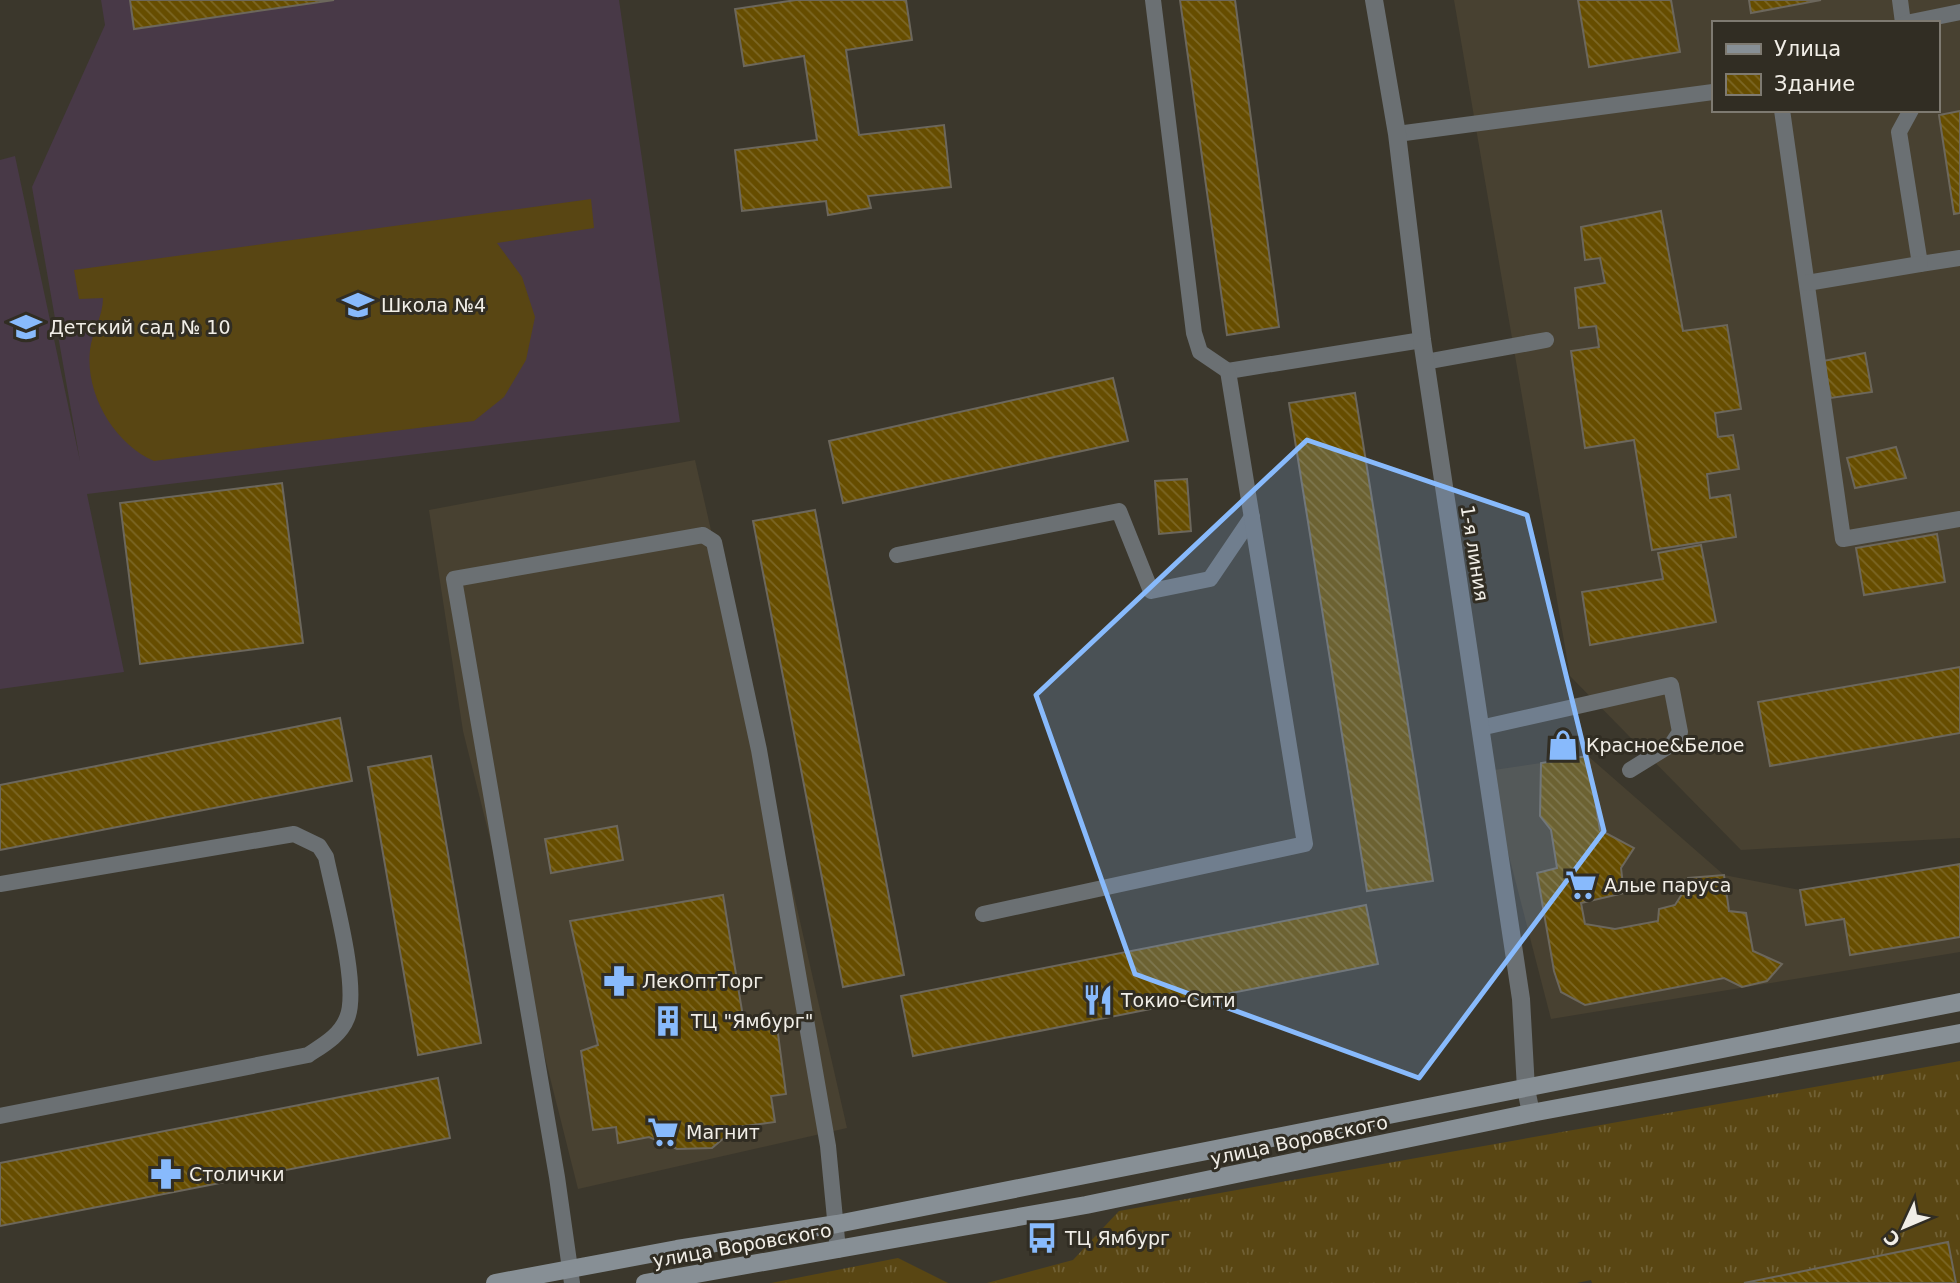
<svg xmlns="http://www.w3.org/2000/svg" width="1960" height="1283" font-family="'DejaVu Sans',sans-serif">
<defs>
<pattern id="grass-tufts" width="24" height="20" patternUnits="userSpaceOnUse" patternTransform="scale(1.75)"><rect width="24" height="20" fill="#594613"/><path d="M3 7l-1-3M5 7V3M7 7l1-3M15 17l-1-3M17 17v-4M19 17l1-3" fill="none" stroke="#716135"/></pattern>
<pattern id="building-back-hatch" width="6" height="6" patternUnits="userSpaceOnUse" patternTransform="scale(1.75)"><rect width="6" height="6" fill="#664d00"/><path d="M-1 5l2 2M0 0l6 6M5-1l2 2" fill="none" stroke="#7c6725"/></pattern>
</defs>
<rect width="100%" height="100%" fill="#3b372c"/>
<!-- built -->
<g fill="#484131" fill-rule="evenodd">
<path d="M1454,0H1960V838L1741,850L1570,676ZM1713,23H1937V110H1713Z"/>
<polygon points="695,460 847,1128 578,1189 463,731 429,510"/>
<polygon points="1588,756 1724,875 1800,890 1960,864 1960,952 1551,1019 1487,771"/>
</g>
<!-- education -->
<polygon fill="#483947" points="101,0 619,0 680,422 87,494 124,672 0,689 0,160 15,156 80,461 32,187 105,25"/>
<!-- grass -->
<g fill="url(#grass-tufts)">
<polygon points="1960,1061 1960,1283 1956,1283 1947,1242 1744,1283 1592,1283 1591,1280 1577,1283 987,1283 1073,1260 1119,1211"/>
<polygon points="898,1258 948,1283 771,1283"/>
</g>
<!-- pitch -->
<path fill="#594613" d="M591,199L594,228L497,243L522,277L535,317L526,360L504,397L474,421L154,461C115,444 85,395 90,350C92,332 103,317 103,298L79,299L74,270Z"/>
<!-- building -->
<g fill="url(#building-back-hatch)" stroke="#6c675c" stroke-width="2">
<polygon points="130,0 334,0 134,29"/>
<polygon points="796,0 906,0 912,40 846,50 859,135 944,125 951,187 868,196 871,208 828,215 826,201 742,211 735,150 817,140 804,56 744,66 735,9"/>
<polygon points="1180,0 1235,0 1279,327 1227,335"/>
<polygon points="1578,0 1671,0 1680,52 1589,67"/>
<polygon points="1749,0 1821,0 1751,13"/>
<polygon points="1960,111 1960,213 1954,214 1939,115"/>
<polygon points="1661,211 1683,331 1727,325 1741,409 1715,413 1718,437 1733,435 1739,469 1707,474 1710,498 1730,495 1736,537 1652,550 1634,440 1585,448 1571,351 1599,347 1596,326 1579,328 1575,288 1605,283 1600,258 1585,260 1581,227"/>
<polygon points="1865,353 1872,392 1831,398 1823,361"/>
<polygon points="1113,378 1128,441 843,503 829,441"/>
<polygon points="1355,393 1433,881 1367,891 1289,403"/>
<polygon points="1896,447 1906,478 1855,488 1847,458"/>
<polygon points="1187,479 1191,531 1159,534 1155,481"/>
<polygon points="282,483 303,643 140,664 120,503"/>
<polygon points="815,510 904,975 843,987 753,521"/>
<polygon points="1937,534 1945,582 1864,595 1856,548"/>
<polygon points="1701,545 1716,622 1590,645 1582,592 1663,579 1658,553"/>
<polygon points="1960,667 1960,733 1770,766 1758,702"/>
<polygon points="340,718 352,781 0,850 0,785"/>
<polygon points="431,756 481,1043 418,1055 368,767"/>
<polygon points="1588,756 1600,830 1634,848 1621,868 1624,893 1581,903 1585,924 1615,929 1658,921 1659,909 1675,905 1684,891 1688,878 1724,875 1729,911 1746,913 1753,951 1782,964 1767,981 1742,987 1724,978 1585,1005 1561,992 1554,971 1537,873 1557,868 1551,830 1540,816 1541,763"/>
<polygon points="617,826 623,860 551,873 545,839"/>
<polygon points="1960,864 1960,937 1850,955 1844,919 1806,925 1800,890"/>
<polygon points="723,895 744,1023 776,1019 786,1094 771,1096 775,1122 737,1127 712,1148 677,1149 649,1137 618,1143 616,1127 593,1130 581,1051 598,1045 570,921"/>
<polygon points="1366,905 1378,964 913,1056 901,996"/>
<polygon points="438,1078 450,1138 0,1226 0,1163"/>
<polygon points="1948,1242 1956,1283 1744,1283"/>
</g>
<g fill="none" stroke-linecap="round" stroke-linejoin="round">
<!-- lane -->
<g stroke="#6b7073" stroke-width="16">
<polyline points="1153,0 1194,333 1200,352 1228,371 1422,340"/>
<polyline points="1900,0 1903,23"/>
<polyline points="1906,23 1960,12"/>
<polyline points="1782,110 1843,539 1960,519"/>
<polyline points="1911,110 1899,132 1920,264 1960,258"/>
<polyline points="1397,134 1713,92"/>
<polyline points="1807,283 1920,264"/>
<polyline points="1425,362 1546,340"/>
<polyline points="897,555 1119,511 1151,591 1210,579 1252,517"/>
<polyline points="1480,728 1671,685 1680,732 1672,744 1630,770"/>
<path d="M0,884L294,834L319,846L326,857C333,892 360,988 347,1018C340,1036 323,1045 308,1055L0,1116"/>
<polyline points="983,914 1305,844 1228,371"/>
<polyline points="572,1283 557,1177 454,579 703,535 714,542 759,750 828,1146 838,1250"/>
</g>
<!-- street -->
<polyline stroke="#6b7073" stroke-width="18" points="1374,0 1397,134 1422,340 1521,999 1526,1089 1531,1113"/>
<!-- secondary -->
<g stroke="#878f95" stroke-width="18">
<polyline points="495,1283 677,1249 837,1224 1960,1002"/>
<polyline points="645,1283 1086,1205 1531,1113 1960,1033"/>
</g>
</g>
<!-- marked area -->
<path fill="#88bafc" fill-opacity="0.2" stroke="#88bafc" stroke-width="5" stroke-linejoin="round" d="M1307,440L1527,515L1604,831L1419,1078L1135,974L1036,695Z"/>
<!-- icons -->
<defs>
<symbol id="school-bare" viewBox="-9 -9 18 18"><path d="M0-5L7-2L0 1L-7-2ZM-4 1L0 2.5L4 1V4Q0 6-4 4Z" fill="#88bafc" stroke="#312d23" stroke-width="2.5" paint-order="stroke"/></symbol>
<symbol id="shop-bare" viewBox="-9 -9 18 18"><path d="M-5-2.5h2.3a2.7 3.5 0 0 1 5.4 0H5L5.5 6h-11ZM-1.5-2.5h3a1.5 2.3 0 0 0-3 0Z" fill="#88bafc" stroke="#312d23" stroke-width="2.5" paint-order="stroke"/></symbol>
<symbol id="supermarket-bare" viewBox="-9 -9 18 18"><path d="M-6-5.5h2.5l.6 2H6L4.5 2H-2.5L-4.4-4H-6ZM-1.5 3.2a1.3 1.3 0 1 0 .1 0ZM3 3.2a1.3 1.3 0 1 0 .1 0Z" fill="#88bafc" stroke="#312d23" stroke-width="2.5" paint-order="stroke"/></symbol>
<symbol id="pharmacy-bare" viewBox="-9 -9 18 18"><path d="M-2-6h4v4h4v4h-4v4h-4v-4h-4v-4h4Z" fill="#88bafc" stroke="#312d23" stroke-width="2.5" paint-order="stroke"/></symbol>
<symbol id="restaurant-bare" viewBox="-9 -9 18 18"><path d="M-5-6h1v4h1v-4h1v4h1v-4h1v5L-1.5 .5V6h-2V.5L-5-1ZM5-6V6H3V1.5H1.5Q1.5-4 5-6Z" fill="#88bafc" stroke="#312d23" stroke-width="2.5" paint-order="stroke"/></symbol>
<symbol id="building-bare" viewBox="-9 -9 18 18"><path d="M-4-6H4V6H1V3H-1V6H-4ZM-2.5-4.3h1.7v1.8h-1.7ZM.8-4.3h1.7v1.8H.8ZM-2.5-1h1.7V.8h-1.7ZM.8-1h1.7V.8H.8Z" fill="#88bafc" stroke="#312d23" stroke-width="2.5" paint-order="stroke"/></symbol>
<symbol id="bus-bare" viewBox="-9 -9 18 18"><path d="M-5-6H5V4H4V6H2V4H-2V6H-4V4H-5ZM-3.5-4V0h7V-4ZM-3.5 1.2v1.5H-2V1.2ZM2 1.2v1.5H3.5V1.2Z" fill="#88bafc" stroke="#312d23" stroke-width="2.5" paint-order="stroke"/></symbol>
</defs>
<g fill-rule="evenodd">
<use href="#school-bare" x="336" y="283" width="44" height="44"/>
<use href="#school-bare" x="4" y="305" width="44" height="44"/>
<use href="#shop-bare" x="1541" y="723" width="44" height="44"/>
<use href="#supermarket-bare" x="1559" y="863" width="44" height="44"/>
<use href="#pharmacy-bare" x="597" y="959" width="44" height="44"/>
<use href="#restaurant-bare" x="1076" y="978" width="44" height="44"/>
<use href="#building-bare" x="646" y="999" width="44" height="44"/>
<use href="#supermarket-bare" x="641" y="1110" width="44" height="44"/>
<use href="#pharmacy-bare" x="144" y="1152" width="44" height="44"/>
<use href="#bus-bare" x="1020" y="1216" width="44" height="44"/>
</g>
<g text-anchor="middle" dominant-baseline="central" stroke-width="6" stroke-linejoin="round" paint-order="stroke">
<!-- poi labels -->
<g font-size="19" fill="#f1eee7" stroke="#312d23" text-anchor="start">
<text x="381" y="305">Школа №4</text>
<text x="49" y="327">Детский сад № 10</text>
<text x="1586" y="745">Красное&amp;Белое</text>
<text x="1604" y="885">Алые паруса</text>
<text x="642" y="981">ЛекОптТорг</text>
<text x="1121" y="1000">Токио-Сити</text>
<text x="691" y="1021">ТЦ "Ямбург"</text>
<text x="686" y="1132">Магнит</text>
<text x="189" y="1174">Столички</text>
<text x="1065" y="1238">ТЦ Ямбург</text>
</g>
<!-- street labels -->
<g font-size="19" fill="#f1eee7" stroke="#312d23">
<text transform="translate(1475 553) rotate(81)">1-я линия</text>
<text transform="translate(1299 1140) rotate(-12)">улица Воровского</text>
<text transform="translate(742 1245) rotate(-10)">улица Воровского</text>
</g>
</g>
<!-- legend -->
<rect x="1712" y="21" width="228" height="91" fill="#312d23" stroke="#7e7a71" stroke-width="2"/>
<rect x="1726" y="44" width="35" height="10" fill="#878f95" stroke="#7e7a71" stroke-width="2"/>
<text x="1774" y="56" font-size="21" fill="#f1eee7">Улица</text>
<rect x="1726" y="74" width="35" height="21" fill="url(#building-back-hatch)" stroke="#7e7a71" stroke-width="2"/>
<text x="1774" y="91" font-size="21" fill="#f1eee7">Здание</text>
<!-- north arrow -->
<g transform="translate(1904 1227) rotate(226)" stroke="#312d23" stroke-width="5" paint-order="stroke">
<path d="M0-5L12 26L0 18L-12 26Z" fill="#f1eee7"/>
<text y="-10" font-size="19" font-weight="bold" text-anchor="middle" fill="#f1eee7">С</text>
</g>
</svg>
